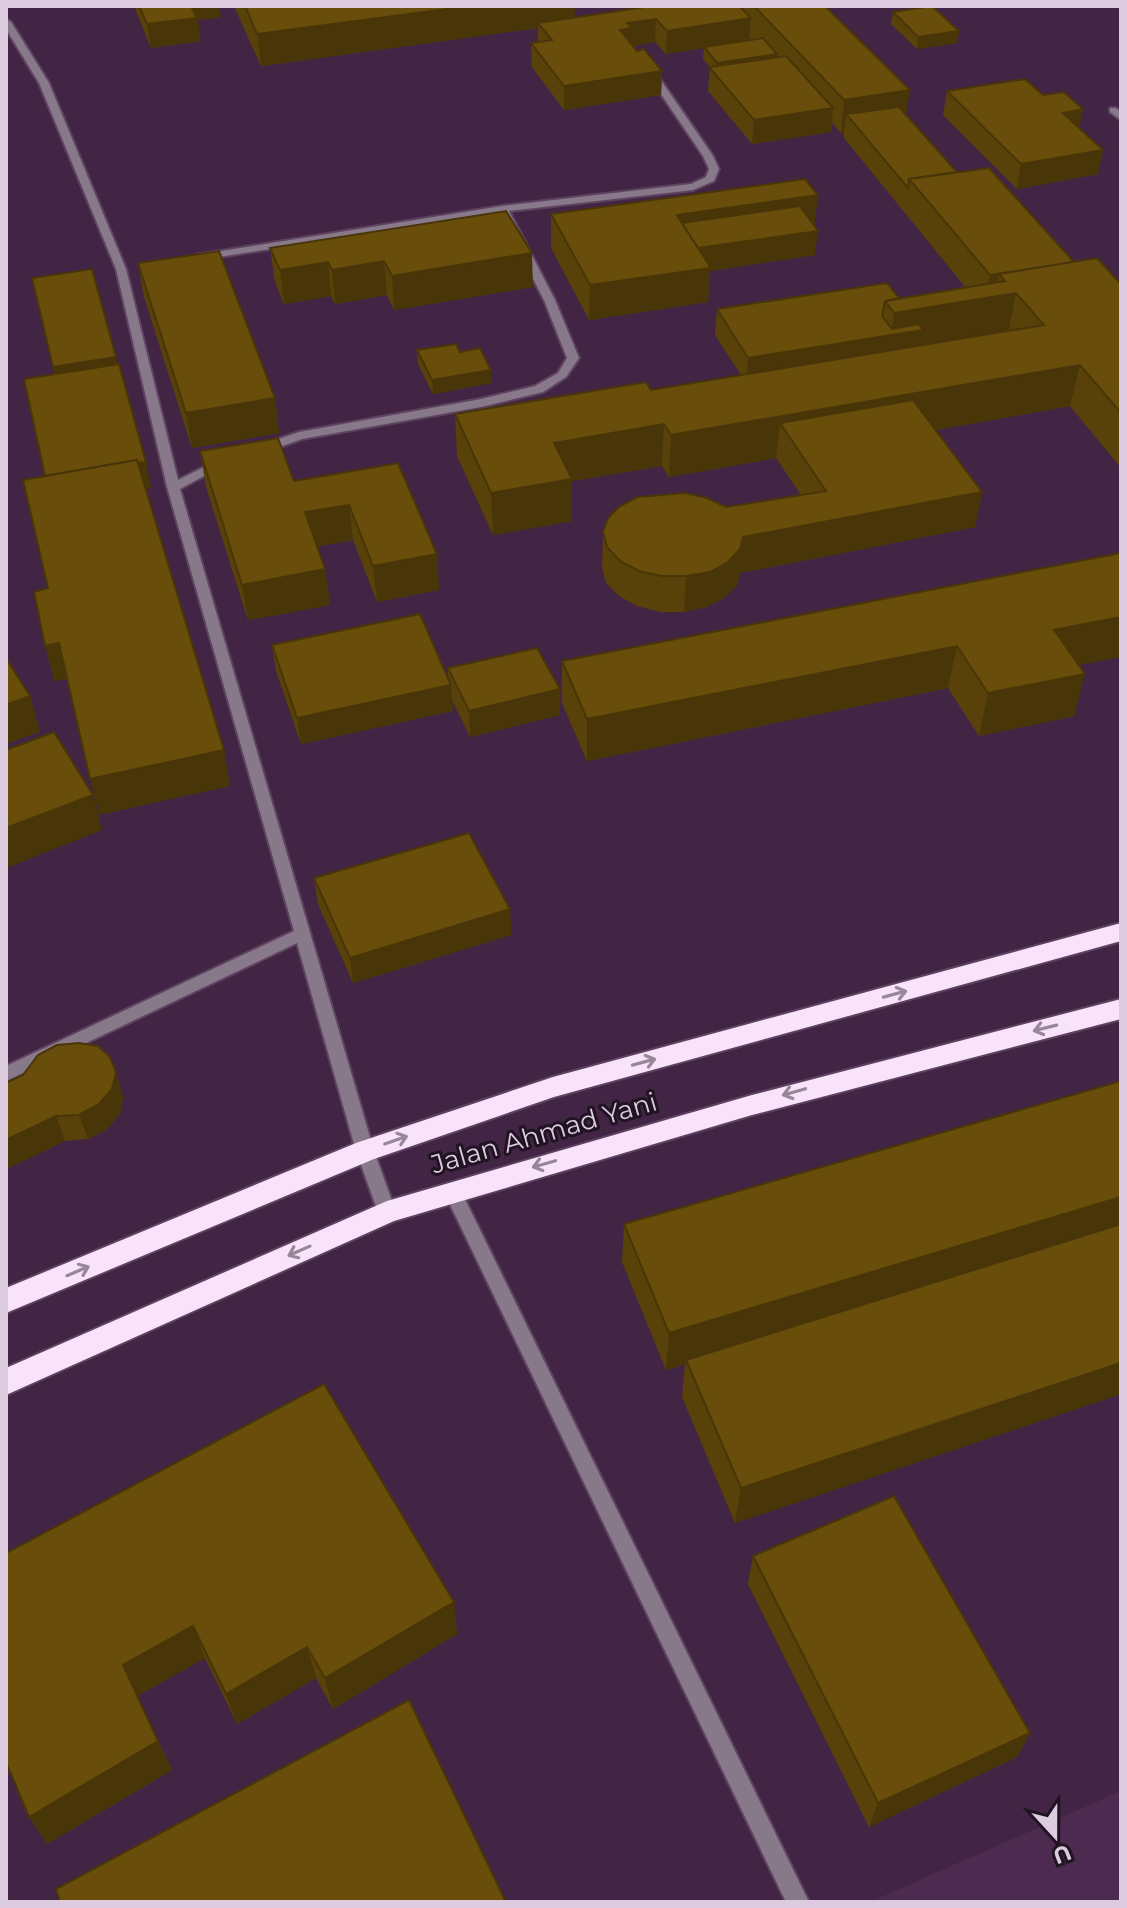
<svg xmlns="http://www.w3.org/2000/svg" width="1127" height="1908" font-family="Montserrat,sans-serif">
<rect width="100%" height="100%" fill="#422545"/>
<!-- built -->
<polygon fill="#4d2b51" points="1121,1791 1121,1902 870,1902"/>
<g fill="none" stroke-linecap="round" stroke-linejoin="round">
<defs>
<g id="street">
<polygon points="6,19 11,22 49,83 126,269 178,480 218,460 222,459 228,463 180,489 374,1151 396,1212 393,1217 387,1220 381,1217 378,1212 356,1151 297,943 6,1081 6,1066 294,931 167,487 116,269 39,83 6,29"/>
<polygon points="653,72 656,73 713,156 719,169 714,181 693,190 509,211 555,300 579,358 566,377 543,392 481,407 302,439 263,453 255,453 255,447 299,432 481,399 535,386 558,373 567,358 544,300 499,213 200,260 196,259 196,255 502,206 691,184 706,177 709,169 703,156 648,75"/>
<polygon points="1110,108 1116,108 1121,112 1121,120 1110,112"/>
<polygon points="452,1183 458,1185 809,1902 786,1902 443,1190 446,1185"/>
</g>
<g id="highway">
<polygon points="1121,923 1121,941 554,1097 374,1159 6,1313 6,1288 356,1143 553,1077"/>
<polygon points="1121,999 1121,1019 752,1115 394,1221 6,1395 6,1368 387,1201 752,1095"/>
</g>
</defs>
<!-- street casing -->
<use href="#street" stroke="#5e4361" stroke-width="4"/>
<!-- highway casing -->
<use href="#highway" stroke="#5e4361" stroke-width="4"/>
<!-- street -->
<use href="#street" fill="#88798a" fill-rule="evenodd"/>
<!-- highway -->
<use href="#highway" fill="#f9e3fb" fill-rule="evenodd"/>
</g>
<!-- wall -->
<g fill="#594209">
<polygon points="135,6 219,6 221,17 198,20 200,41 151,48 136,11"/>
<polygon points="234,6 575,6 574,17 743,10 744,6 825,6 906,115 957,172 1074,262 1121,284 1121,468 1070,406 936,430 982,492 975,527 740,573 737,585 725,597 707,607 684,612 660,612 637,606 619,596 606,583 602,568 603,532 726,507 801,495 776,458 669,477 662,466 572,481 572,521 493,535 457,456 455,414 651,390 741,375 715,335 717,309 899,298 966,288 844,138 844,132 841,133 832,123 831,132 752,144 708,91 710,67 703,59 704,48 666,54 655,42 633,46 637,51 662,71 661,95 564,110 532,67 531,43 538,42 538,28 261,66"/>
<polygon points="893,12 959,31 957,43 917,49 891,24"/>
<polygon points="947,91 1043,95 1083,109 1079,128 1103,150 1098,174 1017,189 943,115"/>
<polygon points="818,195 814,226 815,255 710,271 708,302 589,320 551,248 551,214"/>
<polygon points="506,211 533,287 394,310 387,295 335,304 331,296 284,304 275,282 270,248"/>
<polygon points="138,263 275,398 279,433 192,448 144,297"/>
<polygon points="417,350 460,352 492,383 433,394 418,364"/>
<polygon points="200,451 294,481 398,463 437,554 439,590 377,602 353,540 317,546 325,569 330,605 248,620 206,487"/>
<polygon points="1121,553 1079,665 1074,716 979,736 948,688 587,761 562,703 562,661"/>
<polygon points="272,645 448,678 448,668 560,689 560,715 470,737 452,700 453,711 301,744 276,671"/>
<polygon points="314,878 510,909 511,935 353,983 318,904"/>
<polygon points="110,1057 123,1097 120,1114 107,1129 88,1139 65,1141 6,1169"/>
<polygon points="1121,1081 1121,1394 735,1523 682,1397 685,1364 666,1370 622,1262 624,1224"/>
<polygon points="6,1553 454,1602 457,1634 333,1709 316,1678 237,1724 205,1658 137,1696 172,1770 47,1844 29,1817"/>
<polygon points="753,1556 1030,1733 1017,1757 869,1827 748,1584"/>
</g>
<!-- shaded-wall -->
<g fill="#493608" fill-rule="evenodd">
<polygon points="189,6 219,6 221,17 198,20 200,41 151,48 147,24"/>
<polygon points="470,6 575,6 574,23 538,23 538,28 261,66 257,34"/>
<polygon points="751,18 749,41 666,54 667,31"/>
<polygon points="656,19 655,42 631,46 620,30 627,23"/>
<polygon points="959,31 957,43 917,49 918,37"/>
<polygon points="777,54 776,66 717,75 717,63"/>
<polygon points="662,71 661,95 564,110 564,86"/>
<polygon points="910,90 905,122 846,114 844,132 841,133 844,100"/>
<polygon points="833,108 831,132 752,144 754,120"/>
<polygon points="1083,109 1078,133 1063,113"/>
<polygon points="1103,150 1098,174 1017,189 1021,164"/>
<polygon points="818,195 814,229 691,246 677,215"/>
<polygon points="818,231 815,255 710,271 708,302 589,320 590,285 692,249"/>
<polygon points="532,253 533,287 394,310 392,276"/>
<polygon points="384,261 387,295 335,304 332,270"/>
<polygon points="328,262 331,296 284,304 280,270"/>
<path d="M1074,262L1016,293L1008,334L746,384L748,358L891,335L894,313L985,298L990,275ZM999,274L1005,281L995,297Z"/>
<polygon points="116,357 121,382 59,392 53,367"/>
<polygon points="1080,365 1070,406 801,454 780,423 776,458 669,477 671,435"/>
<polygon points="491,370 492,383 433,394 432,380"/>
<polygon points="275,398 279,433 192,448 186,413"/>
<polygon points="664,424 662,466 572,481 572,521 493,535 491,493 554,443"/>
<polygon points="146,462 151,488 52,505 46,479"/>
<polygon points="982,492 975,527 740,573 737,585 725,597 707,607 684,612 686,576 743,537"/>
<polygon points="349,505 353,540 310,548 305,512"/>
<polygon points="437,554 439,590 377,602 373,566"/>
<polygon points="325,569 330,605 248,620 242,585"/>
<polygon points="1121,617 1121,657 1043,672 1054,630"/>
<polygon points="59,643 68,679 54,681 45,646"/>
<polygon points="957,646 948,688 587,761 587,719"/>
<polygon points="1085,674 1074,716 979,736 988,693"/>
<polygon points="451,685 453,711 301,744 297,718"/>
<polygon points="560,689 560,715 470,737 469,711"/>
<polygon points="30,696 40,732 6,744 6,705"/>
<polygon points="224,750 230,786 99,815 90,779"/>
<polygon points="93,795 102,830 6,868 6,828"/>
<polygon points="510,909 511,935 353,983 350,958"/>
<polygon points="116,1072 123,1097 120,1114 107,1129 88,1139 79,1115"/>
<polygon points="56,1116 65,1141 6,1169 6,1140"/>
<polygon points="1121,1197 1121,1232 686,1360 685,1364 666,1370 669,1333"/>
<polygon points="1121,1363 1121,1394 735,1523 741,1488"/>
<polygon points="454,1602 457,1634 333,1709 325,1678"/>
<polygon points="193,1626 205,1658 137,1696 172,1770 47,1844 29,1817 123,1665"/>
<polygon points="307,1647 316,1678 237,1724 226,1694"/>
<polygon points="1030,1733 1017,1757 869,1827 878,1803"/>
</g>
<!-- building -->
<g fill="#684d0b" stroke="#493608" stroke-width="2">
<polygon points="139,6 191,6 197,18 147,24"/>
<polygon points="245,6 470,6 257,34"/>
<polygon points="651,6 739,6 751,18 667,31 656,19 627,23 631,28 620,30 637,51 644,49 662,71 564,86 531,43 552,40 538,23"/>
<polygon points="754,6 825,6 910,90 844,100"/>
<polygon points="932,6 959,31 918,37 893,12"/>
<polygon points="763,38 777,54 717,63 704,47"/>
<polygon points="786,56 833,108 754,120 709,67"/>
<polygon points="1025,79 1043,95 1064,92 1083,109 1063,113 1103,150 1021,164 947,91"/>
<polygon points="899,107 957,172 909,179 908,188 846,114"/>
<polygon points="989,168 1074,262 990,275 909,179"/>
<polygon points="805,179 818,195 677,215 711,268 590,285 551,214"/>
<polygon points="800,206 818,231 698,248 682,223"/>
<polygon points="506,211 532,253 392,276 384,261 332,270 328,262 280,270 270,248"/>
<polygon points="219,251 275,398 186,413 138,263"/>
<polygon points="1097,258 1121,284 1121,413 1080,365 671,435 664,424 554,443 572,479 491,493 455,414 646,382 651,390 1044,325 1016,293 894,313 885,301 1005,281 999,274"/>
<polygon points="92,269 116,357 53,367 32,278"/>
<polygon points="887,283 899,298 885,301 882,316 892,329 919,324 923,330 748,358 717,309"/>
<polygon points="456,344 460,352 480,348 491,370 432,380 417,350"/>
<polygon points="119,364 146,462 138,463 137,460 45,476 24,379"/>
<polygon points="913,400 982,492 743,537 740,549 728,562 710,572 686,576 662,576 639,571 620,561 607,547 603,532 608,518 620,506 638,497 685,493 707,498 726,507 826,491 780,423"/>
<polygon points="278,438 294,481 398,463 437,554 373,566 349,505 305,512 325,569 242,585 200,451"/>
<polygon points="137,460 224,750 90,779 59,643 45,646 34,592 48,588 23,480"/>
<polygon points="1121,553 1121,617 1054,630 1085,674 988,693 957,646 587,719 562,661"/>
<polygon points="420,614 451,685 297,718 272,645"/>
<polygon points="537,648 560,689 469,711 448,668"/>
<polygon points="6,658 30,696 6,705"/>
<polygon points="54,732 93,795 6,828 6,750"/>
<polygon points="469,833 510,909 350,958 314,878"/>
<polygon points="79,1043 98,1046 110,1057 116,1072 112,1089 99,1104 79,1115 56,1116 6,1140 6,1083 23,1075 38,1055 57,1045"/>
<polygon points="1121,1081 1121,1197 669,1333 624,1224"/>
<polygon points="1121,1224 1121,1363 741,1488 686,1360"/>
<polygon points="324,1384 454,1602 325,1678 307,1647 226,1694 193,1626 123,1665 158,1741 29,1817 6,1762 6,1553"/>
<polygon points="894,1496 1030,1733 878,1803 753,1556"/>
<polygon points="409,1700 506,1902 60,1902 56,1889"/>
</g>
<!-- one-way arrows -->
<defs><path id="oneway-shaft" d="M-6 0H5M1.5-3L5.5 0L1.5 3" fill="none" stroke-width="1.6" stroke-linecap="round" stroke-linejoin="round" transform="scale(2)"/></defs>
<g stroke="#988699">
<use href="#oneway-shaft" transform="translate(895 994) rotate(-15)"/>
<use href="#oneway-shaft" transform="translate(1045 1028) rotate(166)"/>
<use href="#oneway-shaft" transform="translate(644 1062) rotate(-15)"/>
<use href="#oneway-shaft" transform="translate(794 1092) rotate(164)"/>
<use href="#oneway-shaft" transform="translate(396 1140) rotate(-19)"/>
<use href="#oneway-shaft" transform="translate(544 1164) rotate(164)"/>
<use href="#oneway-shaft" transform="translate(299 1251) rotate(156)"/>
<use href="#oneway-shaft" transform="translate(78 1271) rotate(-23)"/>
</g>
<g text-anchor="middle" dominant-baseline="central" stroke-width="6" stroke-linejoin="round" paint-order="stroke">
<!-- street labels -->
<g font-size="26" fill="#ddcbdf" stroke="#211422">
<text transform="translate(544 1133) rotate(-16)">Jalan Ahmad Yani</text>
</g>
</g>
<!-- border -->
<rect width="1127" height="1908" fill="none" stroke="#ddcbdf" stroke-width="16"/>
<!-- north arrow -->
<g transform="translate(1055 1836) rotate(159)" stroke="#211422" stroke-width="6" paint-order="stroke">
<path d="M0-6L14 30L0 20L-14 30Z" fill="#ddcbdf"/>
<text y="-12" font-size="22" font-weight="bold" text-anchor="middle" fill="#ddcbdf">U</text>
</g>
</svg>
